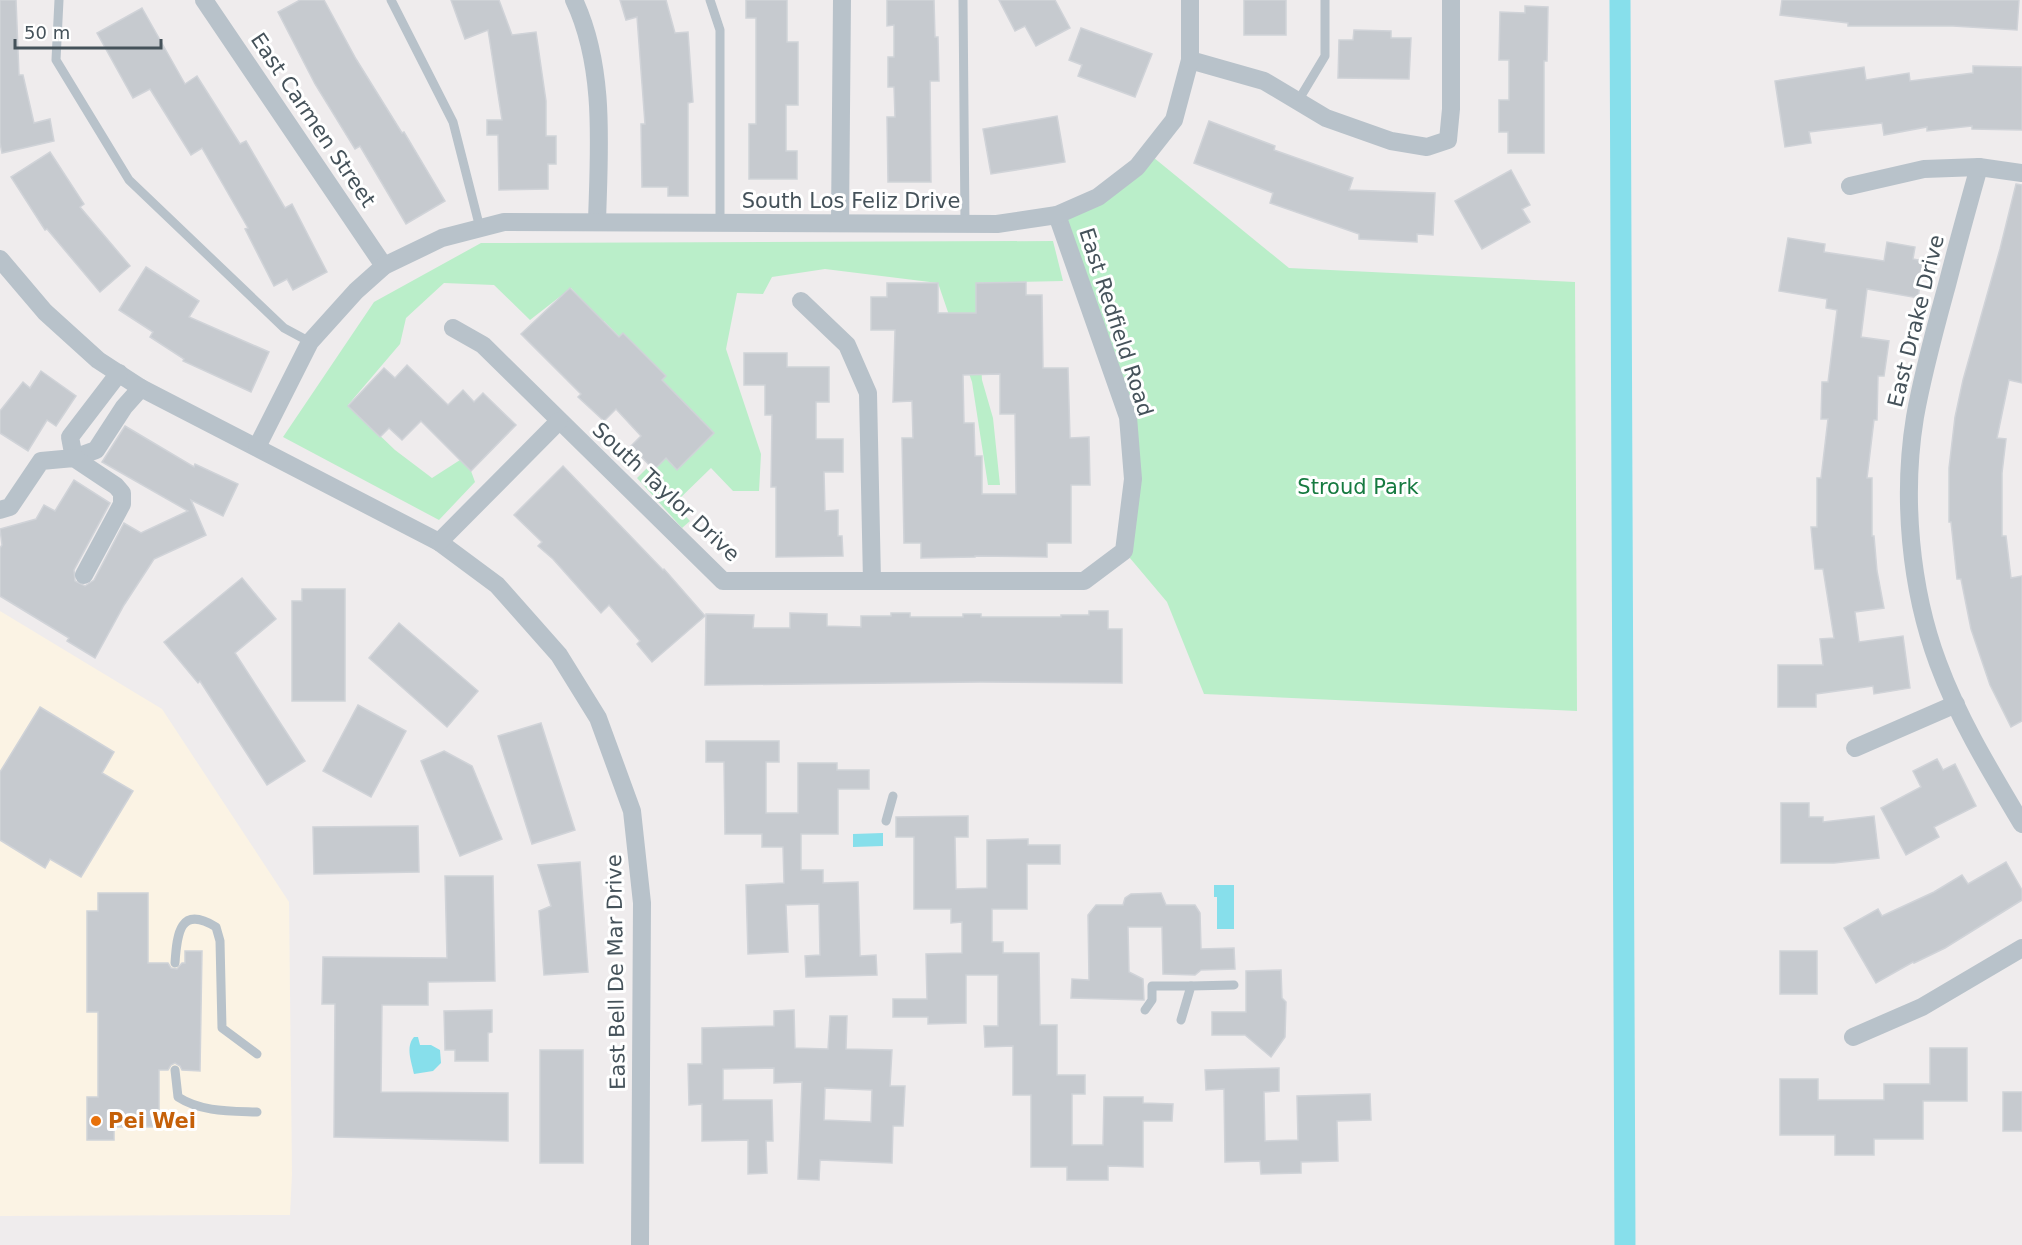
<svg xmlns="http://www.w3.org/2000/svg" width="2022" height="1245" font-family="'DejaVu Sans',sans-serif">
<rect width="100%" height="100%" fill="#efeced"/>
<!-- commercial -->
<polygon fill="#fbf3e4" points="0,611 162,709 289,902 292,1174 290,1215 0,1216"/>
<!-- green -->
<g fill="#baeec9">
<polygon points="1148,153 1289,268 1575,282 1577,711 1204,694 1167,602 1124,551 1128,417 1057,215"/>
<polygon points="1053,241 1063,281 976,283 982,380 993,418 1000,485 988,485 972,382 938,283 825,269 772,277 763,294 737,293 726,349 761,454 759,491 733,491 711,468 674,504 690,521 682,528 637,478 649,466 654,470 666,458 677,470 714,433 604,321 595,329 587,305 571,288 530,320 494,285 444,283 406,318 400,344 348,405 395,450 432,478 460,460 471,471 475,482 439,520 283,437 374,302 481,243"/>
</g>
<!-- water -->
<g fill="#87dfeb">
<polygon points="883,833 883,846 853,847 853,834"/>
<polygon points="1214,885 1234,885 1234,929 1217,929 1217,897 1214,897"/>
<path d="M414,1037H418L420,1045H431L440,1050L441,1063L433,1071L414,1074C412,1063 405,1047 414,1037Z"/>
</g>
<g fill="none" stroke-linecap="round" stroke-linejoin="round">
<!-- canal -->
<polyline stroke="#87dfeb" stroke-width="21" points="1620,0 1625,1245"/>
</g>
<!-- building -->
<g fill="#c6cacf" stroke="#d0d3d8" stroke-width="1.5" fill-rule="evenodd">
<polygon points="0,0 16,0 19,75 23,75 34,123 50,119 54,141 2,153 0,143"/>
<polygon points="300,0 324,0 356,59 402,133 404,132 445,201 406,224 360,146 355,149 315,84 278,12"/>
<polygon points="451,0 499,0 512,35 536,32 546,101 546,136 556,136 556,164 548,164 548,189 499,190 498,135 487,135 487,120 502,120 488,30 465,39"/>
<polygon points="620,0 666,0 675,33 688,32 693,102 688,103 688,196 668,196 668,187 642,187 641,124 645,124 637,17 626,20"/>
<polygon points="746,0 787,0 787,42 798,42 798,105 786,105 786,151 797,151 797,179 749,179 749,124 756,124 756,18 746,18"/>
<polygon points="887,0 934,0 935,37 938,37 939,81 930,81 931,182 888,182 887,117 895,117 894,87 888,87 888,57 894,57 894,25 887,26"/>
<polygon points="999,0 1055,0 1070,28 1036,46 1025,26 1015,31"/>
<rect x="1244" y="0" width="42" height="35"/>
<polygon points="1782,0 2019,0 2017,30 1953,26 1848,26 1848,23 1780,15"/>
<polygon points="1525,6 1548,7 1547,61 1544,61 1544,153 1508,153 1508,132 1499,132 1499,100 1509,100 1509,60 1499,60 1500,12 1525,13"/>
<polygon points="142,8 185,84 197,76 240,144 246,141 285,208 292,204 327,272 293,290 287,279 274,286 245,229 248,228 202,148 191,155 150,89 133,98 97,33"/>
<polygon points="1081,28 1152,54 1135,97 1078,76 1082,65 1069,60"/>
<polygon points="1354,30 1391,31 1391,38 1411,38 1409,79 1338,78 1339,40 1353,40"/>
<polygon points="1973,66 2022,67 2022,130 1972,129 1972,126 1927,131 1927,127 1884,135 1882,123 1809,132 1811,143 1785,147 1775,81 1864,67 1866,80 1909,73 1910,81 1973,73"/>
<polygon points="1057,116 1065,162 991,174 983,129"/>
<polygon points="1209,121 1275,146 1274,150 1353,178 1349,190 1435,193 1433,235 1417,234 1417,242 1359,239 1359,234 1270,203 1273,193 1194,163"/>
<polygon points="50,152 84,204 80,207 130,266 100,292 47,229 45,230 11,177"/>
<polygon points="1511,170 1530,205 1522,209 1530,222 1482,249 1455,201"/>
<polygon points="2016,184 2022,185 2022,383 2009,380 1997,438 2006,439 2002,473 2002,536 2006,536 2011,578 2022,576 2022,721 2011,727 1990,685 1971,629 1961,579 1957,579 1951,522 1949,522 1949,468 1955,417 1963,380 2000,249"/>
<polygon points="1788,238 1825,244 1824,252 1884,261 1887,242 1915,247 1913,259 1924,261 1918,298 1867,289 1861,337 1889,341 1884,376 1878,376 1877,420 1874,420 1867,478 1872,478 1872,536 1874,536 1877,571 1884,608 1855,612 1859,642 1903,636 1910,688 1874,694 1873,686 1816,694 1816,707 1778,707 1778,665 1823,665 1820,639 1834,638 1823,569 1815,569 1811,527 1817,527 1817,478 1821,478 1828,419 1821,419 1822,382 1828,382 1837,310 1826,308 1827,299 1779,291"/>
<polygon points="146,267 199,301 189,317 269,352 251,392 183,361 184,359 150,337 153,332 119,310"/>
<path d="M1026,282V295H1042L1043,368H1068L1070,438L1089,437L1090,485H1071V543H1047V557L975,556V557L921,558V543H904L902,438H913L912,401L893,402L895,330H871V297H887V283H938V313H976V283ZM1000,374V414H1015L1016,494H982V456H975L974,423H964L963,375Z"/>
<polygon points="570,288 619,337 623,333 666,376 662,380 714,433 677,470 666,458 654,470 631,446 641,436 616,409 604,421 578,397 581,394 521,334"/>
<polygon points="744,353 787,353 787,367 829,367 829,402 816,402 816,439 843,439 843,472 824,472 825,511 838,510 838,536 842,536 843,556 776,557 776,487 771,487 772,415 765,415 765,385 744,385"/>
<polygon points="407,365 448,405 463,390 474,402 483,393 516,425 471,471 421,421 402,440 389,428 380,437 348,406 384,368 395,378"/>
<polygon points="41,371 76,396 56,426 47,420 28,451 0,433 0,411 23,382 30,388"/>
<polygon points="125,426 194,467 195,464 238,484 223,516 191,500 206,535 154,559 124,605 95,658 67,641 69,638 0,596 0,548 2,545 0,529 36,519 44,505 55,511 74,480 110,503 74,570 75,581 85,586 94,580 124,523 141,533 188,511 102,462"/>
<polygon points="563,466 663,570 664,569 705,616 652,662 637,644 640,641 609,605 601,613 553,559 538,546 542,542 514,515"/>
<polygon points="242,578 276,619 235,653 305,761 267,785 200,681 198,683 164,642"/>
<polygon points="302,589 345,589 345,701 292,701 292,601 302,601"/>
<polygon points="1089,611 1108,611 1108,629 1122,629 1122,683 981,682 705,685 706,614 754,615 753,628 790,628 790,613 827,614 827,626 861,627 861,616 891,616 891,613 910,613 910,617 963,617 963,614 981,614 981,617 1061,617 1061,615 1089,615"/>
<polygon points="399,623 478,691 447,727 369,658"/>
<polygon points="358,705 406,731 371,797 323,771"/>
<polygon points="40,707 114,752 102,773 133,791 81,877 50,859 45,868 0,840 0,772"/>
<polygon points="541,723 575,830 532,844 498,736"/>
<polygon points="706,741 779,741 779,762 766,762 766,813 798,813 798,763 837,763 837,770 869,770 869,789 838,789 838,834 801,834 801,870 823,870 823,883 858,882 860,956 876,955 877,975 806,977 805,956 820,955 819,904 786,905 788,952 748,954 746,885 784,883 783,847 762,847 762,834 725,834 724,762 706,762"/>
<polygon points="444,751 472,766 502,839 460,856 421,761"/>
<polygon points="1937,759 1943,770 1955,764 1976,806 1934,827 1939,837 1906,855 1881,808 1921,787 1913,771"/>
<polygon points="1781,803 1809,803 1809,817 1823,817 1823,822 1874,816 1879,858 1834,863 1781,863"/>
<polygon points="968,816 968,837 955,837 956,889 987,888 987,840 1028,839 1028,845 1060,845 1060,864 1027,864 1027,909 992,909 992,942 1003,942 1003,953 1039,953 1040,1025 1057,1025 1057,1075 1085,1075 1085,1094 1072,1094 1072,1145 1103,1145 1104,1097 1143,1097 1143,1103 1173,1104 1172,1121 1143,1121 1143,1167 1108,1166 1108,1180 1067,1180 1067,1167 1031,1167 1031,1095 1013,1095 1013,1046 985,1047 984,1026 998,1026 998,975 966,975 966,1023 928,1024 928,1017 893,1017 893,999 927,999 926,954 962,953 962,922 951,923 951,909 914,909 914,837 896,837 896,817"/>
<polygon points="418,826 419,872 314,874 313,827"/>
<polygon points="580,862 588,972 544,975 539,911 551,906 538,865"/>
<polygon points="2006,862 2022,890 2022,900 1945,948 1914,963 1913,962 1876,983 1844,928 1878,909 1882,916 1934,892 1962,875 1968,884"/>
<polygon points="445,876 493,876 495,981 428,982 428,1005 382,1005 381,1092 508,1093 508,1141 334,1137 335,1004 322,1004 323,957 447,958"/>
<polygon points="98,893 148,893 148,963 168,963 171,968 177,969 182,963 185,963 185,951 202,951 200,1071 182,1070 180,1066 175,1063 171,1065 168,1070 159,1070 159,1127 114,1127 114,1140 87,1140 87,1097 98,1097 98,1012 87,1012 87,911 98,911"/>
<polygon points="1161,893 1166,905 1195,905 1200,913 1201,949 1234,948 1235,969 1201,970 1195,975 1163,974 1162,927 1128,927 1129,972 1143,979 1144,1000 1071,998 1072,979 1089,980 1088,915 1096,905 1123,905 1125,898 1131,894"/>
<rect x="1780" y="951" width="37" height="43"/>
<polygon points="1281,970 1282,998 1286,1002 1285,1037 1271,1057 1245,1035 1212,1035 1212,1012 1246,1012 1246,971"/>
<polygon points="492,1010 492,1032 488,1033 488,1061 455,1061 455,1050 445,1050 444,1011"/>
<path d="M794,1010L795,1048L828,1049L830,1016H847L846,1049L892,1050L890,1086H905L903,1126H893L892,1163L820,1160L819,1180L798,1179L802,1082L774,1083V1068L723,1069V1100H772L773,1141H766L767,1173L748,1174V1140L702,1141V1104L689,1105L688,1064H702V1028L774,1026V1011ZM825,1088L872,1090L871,1122L824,1120Z"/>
<polygon points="1930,1048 1967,1048 1967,1101 1923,1101 1923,1139 1874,1139 1874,1155 1835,1155 1835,1135 1780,1135 1780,1079 1818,1079 1818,1100 1884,1100 1884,1084 1930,1084"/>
<rect x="540" y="1050" width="43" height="113"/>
<polygon points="1279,1068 1279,1091 1264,1092 1265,1141 1298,1140 1297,1096 1370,1094 1371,1120 1337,1121 1338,1161 1301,1162 1301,1173 1261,1174 1260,1161 1225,1162 1224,1089 1206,1090 1205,1070"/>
<rect x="2003" y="1092" width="19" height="39"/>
</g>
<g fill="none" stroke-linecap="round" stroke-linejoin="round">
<!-- service -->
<g stroke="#b8c2ca" stroke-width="9">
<polyline points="59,0 56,60 129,180 284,328 310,342"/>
<polyline points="391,0 453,122 480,228"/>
<polyline points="710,0 720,30 720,222"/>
<polyline points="963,0 965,224"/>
<polyline points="1298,101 1325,56 1325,0"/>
<polyline points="886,821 893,796"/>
<path d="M175,963C177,933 180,905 216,927L220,941L222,1028L257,1054"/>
<polyline points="1145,1010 1152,1000 1152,986 1191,986"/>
<polyline points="1181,1020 1191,986 1234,985"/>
<path d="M175,1070L178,1097C201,1112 230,1111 257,1112"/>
</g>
<!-- minor -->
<g stroke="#b8c2ca" stroke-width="18">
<polyline points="204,0 384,266"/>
<path d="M574,0C606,68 599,149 597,222"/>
<polyline points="1190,60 1264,81 1326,118 1391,141 1427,147 1448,140 1451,109 1451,0"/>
<path d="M1979,167C1968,206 1957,246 1947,285C1935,329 1923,372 1915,417C1902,496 1910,588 1938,663C1959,720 1991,772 2022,824"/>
<polyline points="1850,186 1924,169 1979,167 2022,173"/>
<polyline points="840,222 842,0"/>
<polyline points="0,259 45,312 98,360 141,388 439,542 497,585 559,655 598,718 632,811 642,903 640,1245"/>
<polyline points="801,301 847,345 868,393 872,581"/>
<polyline points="453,328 483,345 723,581 1084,581 1124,551 1133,479 1128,417 1057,215"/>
<polyline points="119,373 70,437 74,458 96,450 124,407 141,388"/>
<polyline points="257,447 310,342 356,291 384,266 442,238 504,222 997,224 1057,215 1098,197 1137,167 1174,120 1190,60 1190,0"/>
<polyline points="0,510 10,507 41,461 74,458 116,486 122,493 122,504 84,575"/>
<polyline points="439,542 559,421"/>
<polyline points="1855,748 1956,704"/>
<polyline points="1853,1037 1922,1007 2022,948"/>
</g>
</g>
<!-- markers -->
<circle fill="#e8710a" stroke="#fff" stroke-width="2" cx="96" cy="1121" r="6"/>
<g text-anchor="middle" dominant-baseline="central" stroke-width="6" stroke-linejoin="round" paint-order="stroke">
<!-- street labels -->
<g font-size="21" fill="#45525a" stroke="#fff">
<text transform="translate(313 120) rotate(56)">East Carmen Street</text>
<text x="851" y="201">South Los Feliz Drive</text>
<text transform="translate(1916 321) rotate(-76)">East Drake Drive</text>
<text transform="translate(1116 322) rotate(72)">East Redfield Road</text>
<text transform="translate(666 492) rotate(43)">South Taylor Drive</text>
<text transform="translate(616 972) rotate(-91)">East Bell De Mar Drive</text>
</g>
<!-- park labels -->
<g font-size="21" fill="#167a40" stroke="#fff">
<text x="1358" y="487">Stroud Park</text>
</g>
<!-- food labels -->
<g font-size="21" font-weight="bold" fill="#c56008" stroke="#fff" text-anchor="start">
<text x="108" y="1121">Pei Wei</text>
</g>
</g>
<!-- scale -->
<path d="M15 39v9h146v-9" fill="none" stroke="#45525a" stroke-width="3"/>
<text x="24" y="39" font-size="18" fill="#45525a" stroke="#ffffff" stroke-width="4.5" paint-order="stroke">50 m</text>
</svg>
